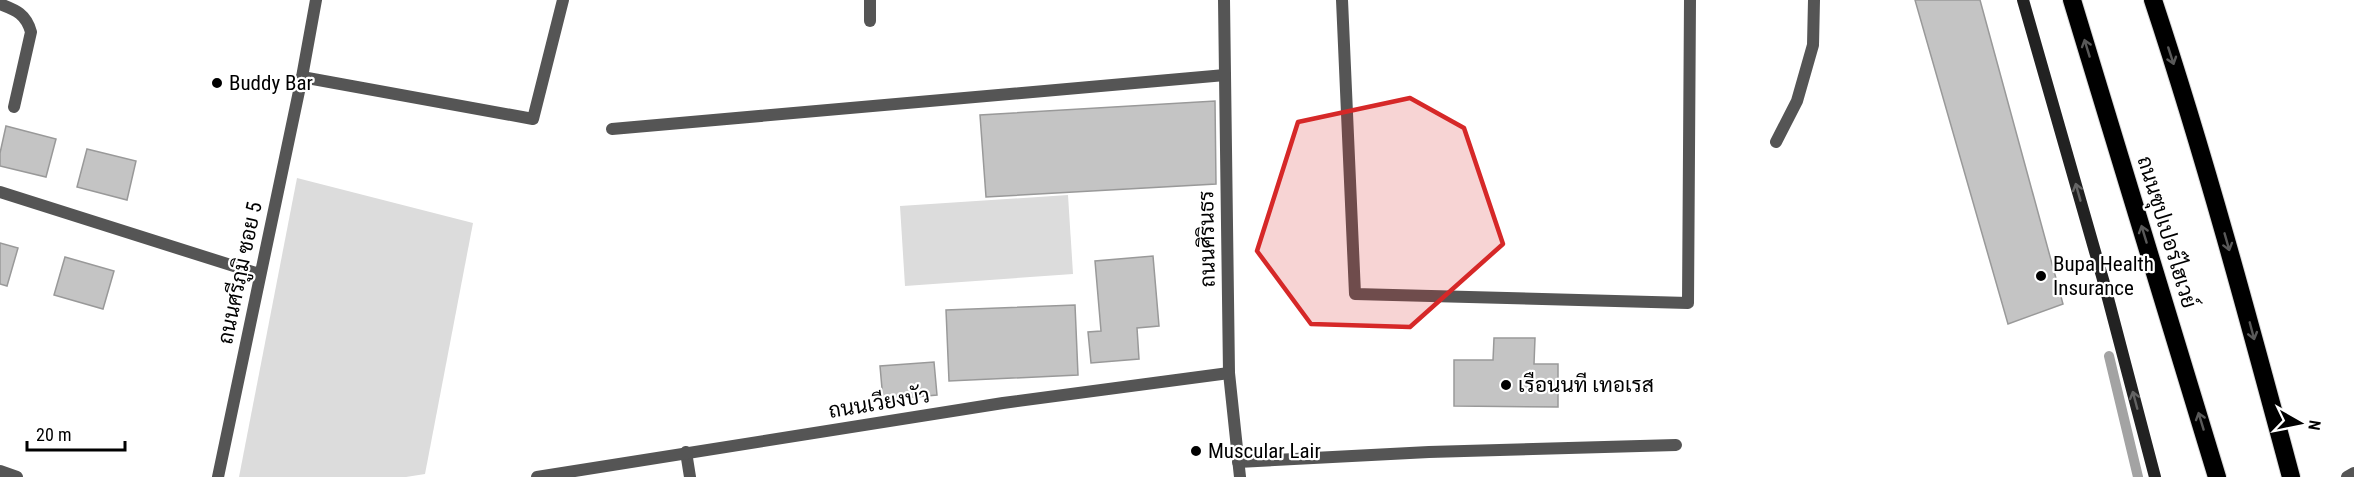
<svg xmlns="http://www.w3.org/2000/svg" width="2354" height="477" font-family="'Roboto Condensed',Sarabun,sans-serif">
<rect width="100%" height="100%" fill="#fff"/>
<!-- green -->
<g fill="#dcdcdc">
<polygon points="297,178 473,223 425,474 406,477 239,477"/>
<polygon points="1068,195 1073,274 905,286 900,206"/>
</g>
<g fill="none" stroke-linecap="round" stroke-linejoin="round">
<!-- stream -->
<polyline stroke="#a3a3a3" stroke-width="10" points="2109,356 2138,477"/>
</g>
<!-- building -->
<g fill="#c4c4c4" stroke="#999" stroke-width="1.5">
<polygon points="1915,0 1980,0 2063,304 2008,324"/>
<polygon points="1215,101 1216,184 986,197 980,115"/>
<polygon points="6,126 56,139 46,177 0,166 0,153"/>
<polygon points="87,149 136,161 127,200 77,187"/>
<polygon points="0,243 18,248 7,286 0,284"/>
<polygon points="1153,256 1159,326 1137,328 1139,359 1091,363 1088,332 1101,331 1095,261"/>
<polygon points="65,257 114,271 103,309 54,295"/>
<polygon points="1075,305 1078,375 949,381 946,310"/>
<polygon points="1494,338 1535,338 1534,364 1558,364 1558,407 1454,406 1454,360 1493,360"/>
<polygon points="934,362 937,395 883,400 880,366"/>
</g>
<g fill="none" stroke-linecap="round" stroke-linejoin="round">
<defs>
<g id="highway">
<polyline points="2072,0 2217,477"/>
<path d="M2153,0C2205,157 2248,317 2291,477"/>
</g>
</defs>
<!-- highway casing -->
<use href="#highway" stroke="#dbdbdb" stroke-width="20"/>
<!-- lane -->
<g stroke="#555" stroke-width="12">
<polyline points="870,0 870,21"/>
<polyline points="1342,0 1355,294 1688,303 1690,0"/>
<polyline points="612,129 1225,75"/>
<polyline points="1776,142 1797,101 1813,45 1814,0"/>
<polyline points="1238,462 1429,452 1676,445"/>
<polyline points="2347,477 2354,473"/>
</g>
<!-- street -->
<g stroke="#555" stroke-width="12">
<polyline points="1224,0 1229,373 1240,477"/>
<path d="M0,4C16,10 26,14 31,32L14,107"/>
<polyline points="302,77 533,119 563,0"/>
<polyline points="0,192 259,274"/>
<polyline points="686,452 690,477"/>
<polyline points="0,471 17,477"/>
<polyline points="218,477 302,77 316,0"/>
<polyline points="537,477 1003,403 1229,373"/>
</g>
<!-- secondary -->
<polyline stroke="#222" stroke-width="12" points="2023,0 2104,283 2155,477"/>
<!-- highway -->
<use href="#highway" stroke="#000" stroke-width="18"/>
</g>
<!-- one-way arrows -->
<defs><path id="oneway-shaft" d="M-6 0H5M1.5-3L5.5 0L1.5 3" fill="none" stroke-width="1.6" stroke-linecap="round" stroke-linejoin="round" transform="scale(1.5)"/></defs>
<g stroke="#595959">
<use href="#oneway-shaft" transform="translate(2087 48) rotate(-107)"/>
<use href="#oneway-shaft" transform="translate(2171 56) rotate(72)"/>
<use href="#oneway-shaft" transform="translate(2144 234) rotate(-107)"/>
<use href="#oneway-shaft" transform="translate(2227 242) rotate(74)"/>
<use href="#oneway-shaft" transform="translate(2252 331) rotate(75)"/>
<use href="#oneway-shaft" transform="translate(2201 421) rotate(-107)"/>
</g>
<g stroke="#646464">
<use href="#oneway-shaft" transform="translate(2078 192) rotate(-106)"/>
<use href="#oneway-shaft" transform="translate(2135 400) rotate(-105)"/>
</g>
<!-- marked area -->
<path fill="#d62828" fill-opacity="0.2" stroke="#d62828" stroke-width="4.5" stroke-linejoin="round" d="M1410,98L1464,128L1503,244L1410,327L1311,324L1257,251L1298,122Z"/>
<!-- markers -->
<g fill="#000" stroke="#fff" stroke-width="2">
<circle cx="217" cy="83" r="6"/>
<circle cx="2041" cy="276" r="6"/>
<circle cx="1506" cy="385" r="6"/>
<circle cx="1196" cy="451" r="6"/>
</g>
<g text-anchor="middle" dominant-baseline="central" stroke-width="4.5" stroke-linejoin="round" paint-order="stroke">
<!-- poi labels -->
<g font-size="21" fill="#000" stroke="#fff" text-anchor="start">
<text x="229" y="83">Buddy Bar</text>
<text x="2053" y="264">Bupa Health<tspan x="2053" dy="24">Insurance</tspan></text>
<text x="1518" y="385">เรือนนที เทอเรส</text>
<text x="1208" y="451">Muscular Lair</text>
</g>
<!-- street labels -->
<g font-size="21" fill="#000" stroke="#fff">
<text transform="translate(2167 232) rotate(73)">ถนนซุปเปอร์ไฮเวย์</text>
<text transform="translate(1207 239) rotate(-91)">ถนนศิรินธร</text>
<text transform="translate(240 273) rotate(-78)">ถนนศรีภูมิ ซอย 5</text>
<text transform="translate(879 403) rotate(-9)">ถนนเวียงบัว</text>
</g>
</g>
<!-- north arrow -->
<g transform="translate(2300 423) rotate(99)" stroke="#ffffff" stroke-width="4.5" paint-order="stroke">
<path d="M0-4.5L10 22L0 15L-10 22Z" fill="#000000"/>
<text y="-9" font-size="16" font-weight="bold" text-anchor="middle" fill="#000000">N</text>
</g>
<!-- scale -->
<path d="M27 441v9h98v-9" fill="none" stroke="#000000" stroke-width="3"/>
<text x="36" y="441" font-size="18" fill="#000000" stroke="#ffffff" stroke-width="4.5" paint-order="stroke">20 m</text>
</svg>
